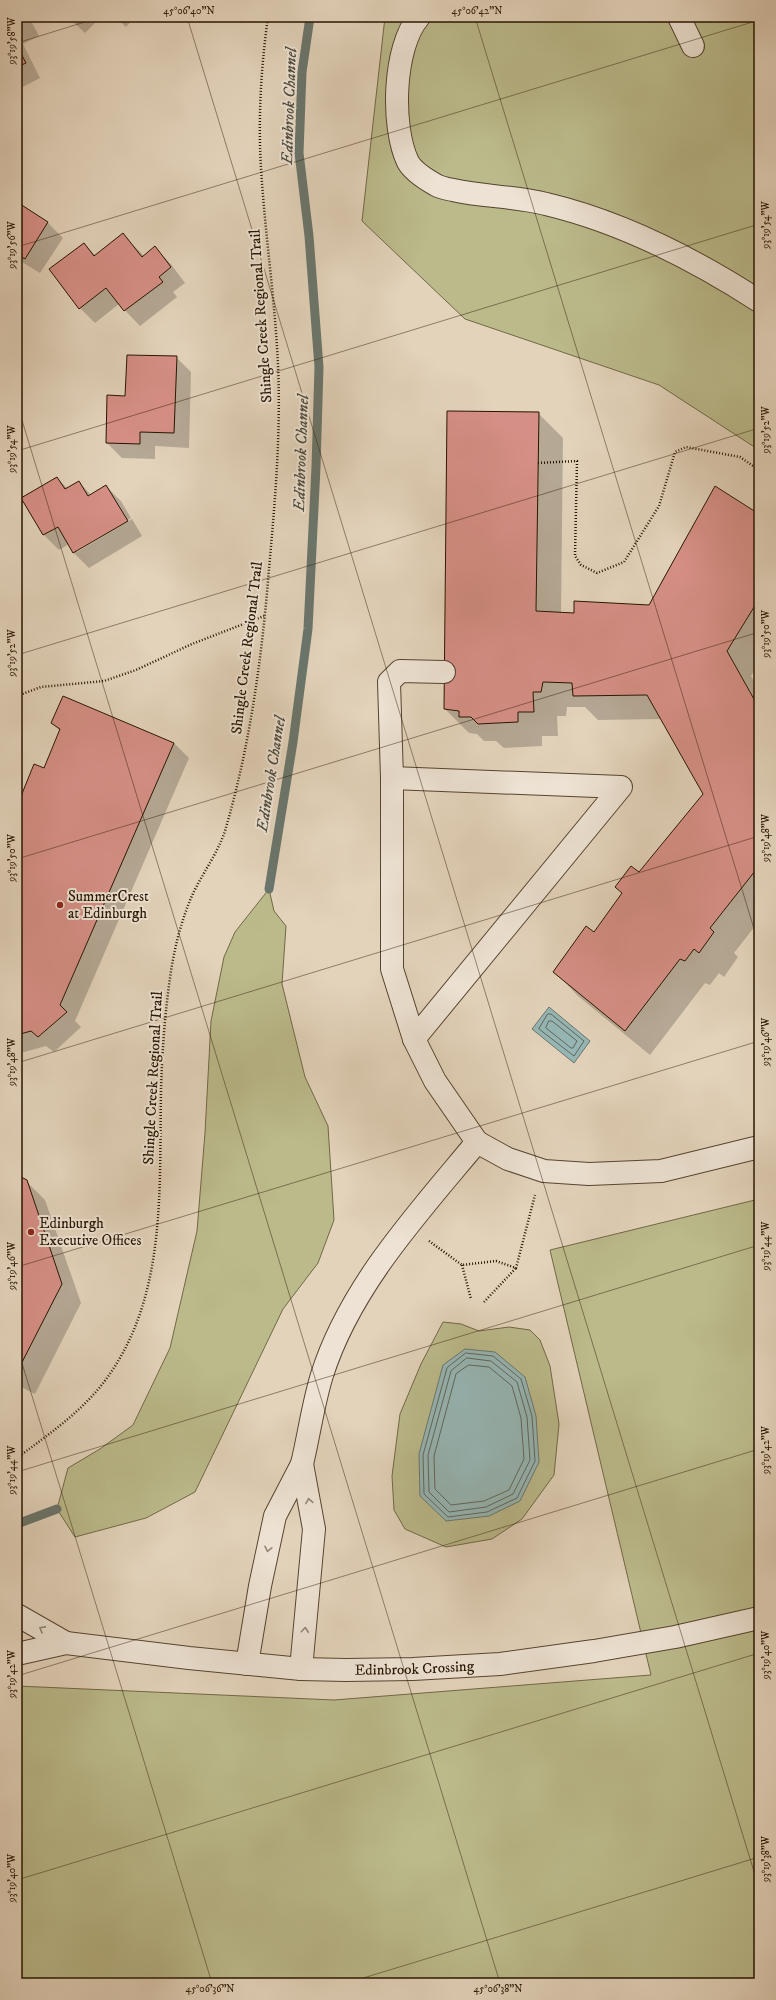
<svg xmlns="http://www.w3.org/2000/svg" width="776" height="2000" font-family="'IM FELL DW Pica',serif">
<rect width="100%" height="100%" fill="#e3d3bb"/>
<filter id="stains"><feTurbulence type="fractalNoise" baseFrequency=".005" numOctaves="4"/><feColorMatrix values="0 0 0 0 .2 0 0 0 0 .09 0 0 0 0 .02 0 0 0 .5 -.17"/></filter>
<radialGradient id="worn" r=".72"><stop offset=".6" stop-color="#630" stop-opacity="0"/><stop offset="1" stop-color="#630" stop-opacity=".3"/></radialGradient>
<!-- green -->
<g fill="#bbba8b" stroke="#716846">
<polygon points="385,17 759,17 759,450 659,385 465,319 362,221"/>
<polygon points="269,889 274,911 286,926 282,984 305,1077 328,1126 334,1220 318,1263 283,1309 195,1492 146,1518 75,1537 57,1509 68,1468 100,1449 133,1425 170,1348 197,1231 205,1133 211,1021 224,957 235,932"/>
<polygon points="759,1199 759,1983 17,1983 17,1686 334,1700 651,1675 550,1250"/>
<polygon points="443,1322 461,1324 479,1331 509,1327 530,1330 540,1340 550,1366 559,1424 554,1475 522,1519 492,1539 446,1547 405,1529 394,1510 392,1476 400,1414 421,1364"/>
</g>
<!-- water -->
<g fill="#96b7b6" stroke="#6a766d">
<polygon points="549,1007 590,1041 574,1063 532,1029"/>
<polygon points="465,1349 495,1352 525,1377 536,1416 539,1462 520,1501 489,1516 446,1521 420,1496 419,1454 443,1365"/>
</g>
<!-- shadow -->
<g fill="#0003">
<polygon points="17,17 29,17 39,36 23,44 40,78 17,90"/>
<polygon points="68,17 101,17 85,33"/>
<polygon points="115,17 135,17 126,27"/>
<polygon points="17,204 48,223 63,238 40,273 17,259"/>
<polygon points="123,235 144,256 155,248 170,263 185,283 173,292 177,297 140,326 119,304 95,323 80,308 84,244 96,256"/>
<polygon points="176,357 191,372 189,448 155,446 155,459 122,458 107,443 126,397"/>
<polygon points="538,413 563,438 561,613 575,614 650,606 759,515 759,663 751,676 759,691 759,921 734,953 738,957 724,977 719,973 710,985 705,983 650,1055 578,996 554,971 594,933 639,873 704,794 662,719 598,720 585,707 567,707 566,716 557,716 558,736 542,736 542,746 504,748 496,741 484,741 477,734 469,733 445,709"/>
<polygon points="57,478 68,489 79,482 91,495 106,486 121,501 131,518 77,550 77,552 132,519 142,536 89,568 74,553 69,544 59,550 44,535 22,498"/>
<polygon points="52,723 174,743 189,758 75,1021 81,1027 54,1052 46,1046 17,1054 17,808 44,769 60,731"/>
<polygon points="17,1176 26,1181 45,1200 81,1303 35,1394 17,1385"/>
</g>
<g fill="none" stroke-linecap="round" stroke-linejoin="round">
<!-- shore -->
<g stroke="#5e665b" stroke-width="1">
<polygon points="548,1014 551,1014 584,1041 574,1056 539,1029"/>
<polygon points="549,1021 552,1021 577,1041 573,1048 571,1048 546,1028"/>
<polygon points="466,1353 493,1356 521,1379 532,1416 535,1461 517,1498 487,1512 448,1517 424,1494 423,1455 447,1368"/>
<polygon points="467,1358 491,1361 517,1382 527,1417 530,1460 513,1494 486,1507 449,1512 429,1492 428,1455 451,1371"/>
<polygon points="469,1365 489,1367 512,1386 521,1418 524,1459 509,1490 484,1501 451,1505 435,1489 434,1456 456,1374"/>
</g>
<!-- stream -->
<g stroke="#6a766d" stroke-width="9">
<polyline points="269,889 293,742 308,629 316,467 319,367 309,236 299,153 302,72 310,17"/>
<polyline points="17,1524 57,1509"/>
</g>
</g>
<!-- building -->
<g fill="#d68f86" stroke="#271500">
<polygon points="17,46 26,63 17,67"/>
<polygon points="17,202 48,222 25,259 17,254"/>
<polygon points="123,233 142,257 155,246 171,267 159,277 163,282 124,311 106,288 79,309 49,269 84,243 94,256"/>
<polygon points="127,355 177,356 174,433 140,432 140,444 106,443 107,395 125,396"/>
<polygon points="447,411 539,412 536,611 574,613 574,601 649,605 715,486 759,514 759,599 727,651 759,708 759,866 710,928 714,932 699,953 694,949 685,961 680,959 625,1031 553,972 586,926 594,932 622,893 615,887 631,866 639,872 703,794 647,695 573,696 572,683 543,682 541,692 533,692 534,712 518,712 518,722 478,724 471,717 459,717 459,711 444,709"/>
<polygon points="57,477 65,489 79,481 88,496 106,485 128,521 73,553 58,527 43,535 21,498"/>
<polygon points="63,696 174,743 60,1005 67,1012 38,1037 31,1031 17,1035 17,806 34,764 44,768 60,729 51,723"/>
<polygon points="17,1175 27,1180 62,1284 17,1372"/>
</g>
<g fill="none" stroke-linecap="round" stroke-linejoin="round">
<defs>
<g id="minor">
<path d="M419,17C393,47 391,127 408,162C413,171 427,180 436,185C441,188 448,189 453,190C483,197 516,196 546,204C622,222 694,259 759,301"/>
<polyline points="679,17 693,46"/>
<polyline points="444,672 400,671 389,682 392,778 392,969 414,1039 435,1081 477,1142"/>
<polyline points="392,778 621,787 414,1039"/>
<path d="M302,1464C309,1435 313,1404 322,1375C350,1286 419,1212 477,1142L508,1159L544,1171L589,1174L661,1171L759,1147"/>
<polyline points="17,1615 66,1643"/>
<path id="s1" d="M17,1654L66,1643L189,1658L301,1669L346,1670L413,1669L500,1664L594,1651L675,1637L759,1618"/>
<polyline points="247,1664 260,1586 275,1516 302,1464 314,1529 301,1669"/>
</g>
</defs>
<!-- minor casing -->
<use href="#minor" stroke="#56442f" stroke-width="24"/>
<!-- path -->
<g stroke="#271500" stroke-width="2.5" stroke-dasharray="1 2" stroke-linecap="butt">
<polyline points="538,463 577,461 575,556 581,565 597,573 624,562 659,506 675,452 686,447 740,457 759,470"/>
<polyline points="17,696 41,687 104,681 136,670 192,644 264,616"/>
<polyline points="429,1241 462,1265 496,1261 516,1268 535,1195"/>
<polyline points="462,1265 471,1299"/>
<polyline points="484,1302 516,1268"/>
<path d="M17,1458C49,1434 83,1411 107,1378C167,1295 159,1190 161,1092C162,1052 165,1011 171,971C175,946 181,922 191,898C201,875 217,855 225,831C250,746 262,657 269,569C275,502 281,433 278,365C275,299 265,234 261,168C258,118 261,67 268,17"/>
</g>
<!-- minor -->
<use href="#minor" stroke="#ede2d3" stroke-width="22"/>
</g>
<!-- one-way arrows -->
<defs><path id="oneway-chevron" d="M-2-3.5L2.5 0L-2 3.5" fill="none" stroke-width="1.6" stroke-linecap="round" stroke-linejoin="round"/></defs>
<g stroke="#948674">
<use href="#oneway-chevron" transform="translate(309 1501) rotate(-100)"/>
<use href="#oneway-chevron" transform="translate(268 1549) rotate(102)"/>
<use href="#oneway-chevron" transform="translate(42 1629) rotate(-151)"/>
<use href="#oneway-chevron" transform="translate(305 1630) rotate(-85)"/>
</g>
<!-- ticks -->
<path fill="none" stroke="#271500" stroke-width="1" stroke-opacity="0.45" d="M187,17L759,1888M475,17L759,945M17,43L101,17M17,247L759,20M17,404L500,1983M17,451L759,224M17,655L759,428M17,859L759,632M17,1063L759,836M17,1267L759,1041M17,1347L212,1983M17,1472L759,1245M17,1676L759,1449M17,1880L759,1653M347,1983L759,1857"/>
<!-- markers -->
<g fill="#8f2418" stroke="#ede2d3" stroke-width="1.5">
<circle cx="60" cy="905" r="4"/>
<circle cx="31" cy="1232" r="4"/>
</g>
<g text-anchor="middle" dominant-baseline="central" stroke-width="4" stroke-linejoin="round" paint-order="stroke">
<!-- street labels -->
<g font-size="15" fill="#271500" stroke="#ede2d3">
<text transform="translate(261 316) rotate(-94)">Shingle Creek Regional Trail</text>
<text transform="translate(247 648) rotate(-83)">Shingle Creek Regional Trail</text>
<text transform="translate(153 1078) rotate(-87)">Shingle Creek Regional Trail</text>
<text stroke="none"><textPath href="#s1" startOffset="400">Edinbrook Crossing</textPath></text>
</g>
<!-- poi labels -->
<g font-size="15" fill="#271500" stroke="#ede2d3" text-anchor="start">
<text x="68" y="896">SummerCrest<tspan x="68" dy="17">at Edinburgh</tspan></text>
<text x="39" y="1223">Edinburgh<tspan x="39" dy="17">Executive Offices</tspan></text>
</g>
<!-- water labels -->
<g font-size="16" font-style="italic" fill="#4e4e40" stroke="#ede2d3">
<text transform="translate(289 106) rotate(-88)">Edinbrook Channel</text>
<text transform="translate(301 453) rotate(-88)">Edinbrook Channel</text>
<text transform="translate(271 774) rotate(-81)">Edinbrook Channel</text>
</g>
</g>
<!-- margin -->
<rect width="776" height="2000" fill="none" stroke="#e3d3bb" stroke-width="44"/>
<rect x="22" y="22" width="732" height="1956" fill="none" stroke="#271500" stroke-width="1.5"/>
<g font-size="10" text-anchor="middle" fill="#271500">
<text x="189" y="14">45°06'40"N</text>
<text x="477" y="14">45°06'42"N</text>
<text transform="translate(11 41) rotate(-90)" y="4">93°19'58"W</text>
<text transform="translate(765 225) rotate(-90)" y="4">93°19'54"W</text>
<text transform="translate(11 245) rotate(-90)" y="4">93°19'56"W</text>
<text transform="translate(765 430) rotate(-90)" y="4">93°19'52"W</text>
<text transform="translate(11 449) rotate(-90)" y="4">93°19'54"W</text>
<text transform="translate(765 634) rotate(-90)" y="4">93°19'50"W</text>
<text transform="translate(11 653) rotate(-90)" y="4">93°19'52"W</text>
<text transform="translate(765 838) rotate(-90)" y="4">93°19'48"W</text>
<text transform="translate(11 858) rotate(-90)" y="4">93°19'50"W</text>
<text transform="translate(765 1042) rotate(-90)" y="4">93°19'46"W</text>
<text transform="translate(11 1062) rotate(-90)" y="4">93°19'48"W</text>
<text transform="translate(765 1246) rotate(-90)" y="4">93°19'44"W</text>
<text transform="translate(11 1266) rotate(-90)" y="4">93°19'46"W</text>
<text transform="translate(765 1450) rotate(-90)" y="4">93°19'42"W</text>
<text transform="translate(11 1470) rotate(-90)" y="4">93°19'44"W</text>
<text transform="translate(765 1655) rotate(-90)" y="4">93°19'40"W</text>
<text transform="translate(11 1674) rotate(-90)" y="4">93°19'42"W</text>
<text transform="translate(765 1859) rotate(-90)" y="4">93°19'38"W</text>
<text transform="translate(11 1878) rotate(-90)" y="4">93°19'40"W</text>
<text x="210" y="1992">45°06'36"N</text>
<text x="498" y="1992">45°06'38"N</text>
</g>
<rect width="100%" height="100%" filter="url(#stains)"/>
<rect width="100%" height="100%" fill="url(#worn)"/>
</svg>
